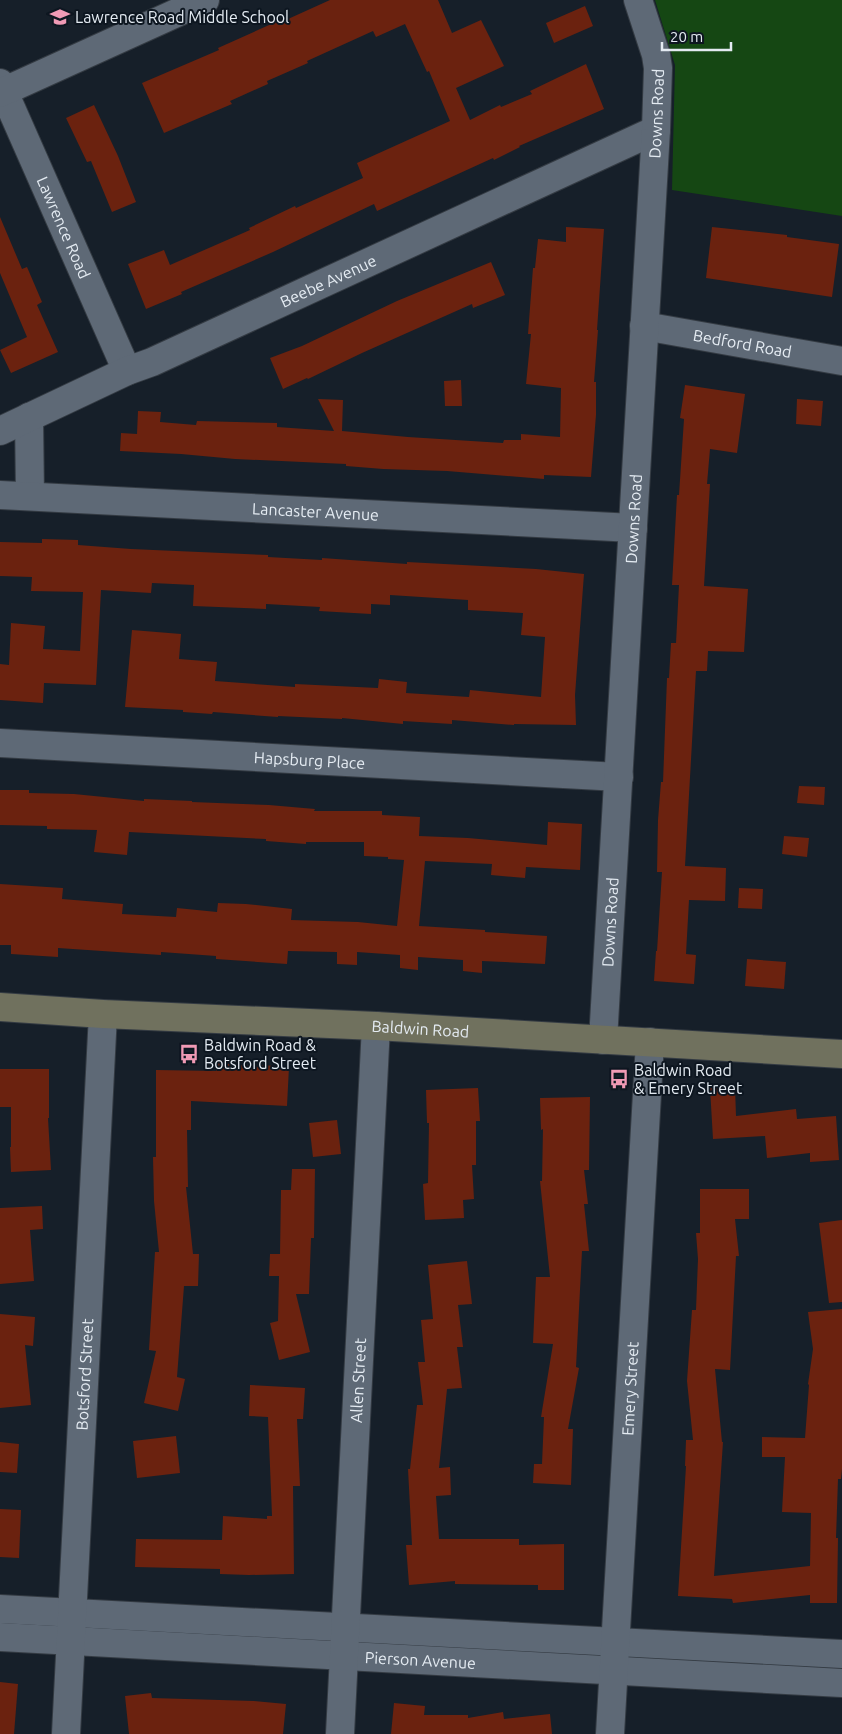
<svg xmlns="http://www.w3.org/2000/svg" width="842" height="1734" font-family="Ubuntu,sans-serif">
<rect width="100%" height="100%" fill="#161f29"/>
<!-- green -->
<polygon fill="#154713" points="655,0 842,0 842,216 672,190 675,65"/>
<!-- building -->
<g fill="#6b220f">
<polygon points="330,0 438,0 452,33 481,20 504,66 456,88 470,120 500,105 501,107 532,94 530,91 586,64 604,109 519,146 520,147 494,160 493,158 377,211 374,204 273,252 181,292 182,294 146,309 128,264 164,250 170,265 250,230 249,228 295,206 296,208 363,178 357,163 450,121 429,71 427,72 405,24 376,37 373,31 307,61 308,63 267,81 268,84 230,101 232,104 164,133 142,83 219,50 218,48 287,17 288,19"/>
<polygon points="585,6 593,26 554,43 546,23"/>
<polygon points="94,105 118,156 136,202 112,212 91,161 87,162 66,118"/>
<polygon points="0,217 22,269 27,267 42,302 37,305 58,352 11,373 0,350 27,337 0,273"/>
<polygon points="566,227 604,229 597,330 598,330 594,382 596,382 596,415 591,477 544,475 544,479 447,471 383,469 346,466 346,464 235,459 181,454 120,451 121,433 137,434 138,411 161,412 160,422 196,425 197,421 277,423 277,427 334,431 318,399 343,400 342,431 408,437 503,443 504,440 521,440 521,434 560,437 561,388 526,384 531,334 528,334 533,268 535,268 538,239 566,242"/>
<polygon points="712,227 787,235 787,237 839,244 832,297 706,278"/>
<polygon points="491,262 505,295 473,308 472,304 362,353 308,379 307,378 283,389 270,358 302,346 397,301"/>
<polygon points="461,380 462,406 445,406 444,381"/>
<polygon points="685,385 745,394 737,453 710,449 707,484 710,484 704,586 748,589 744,652 708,651 707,671 696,671 685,866 726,868 725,901 689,900 686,954 696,955 694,984 654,981 656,951 657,951 662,872 657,872 658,820 661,782 663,782 667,678 669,678 671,643 676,643 679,585 672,585 677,495 679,495 684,419 680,418"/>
<polygon points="797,399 823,401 821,426 796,424"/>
<polygon points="42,539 78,540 78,545 131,549 268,555 268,557 322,560 322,558 407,564 407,562 536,569 584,574 575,695 576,725 514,724 514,725 452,720 452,724 403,721 403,724 342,718 342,719 278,716 278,717 213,712 212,714 183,712 183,710 125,707 132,630 181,634 179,659 217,662 215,681 295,687 295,684 378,688 379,679 407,682 406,693 469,697 470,690 541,697 545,637 521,635 523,613 468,610 468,600 390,595 390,605 371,604 371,614 319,611 320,607 266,604 266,609 193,606 194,585 152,583 151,593 101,590 96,685 44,683 43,703 0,700 0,664 9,665 11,623 45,626 43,649 80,651 83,592 31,591 32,577 0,576 0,542 42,543"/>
<polygon points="799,786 825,787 824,805 797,803"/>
<polygon points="0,790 29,790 29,793 74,794 144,801 144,799 192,801 192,802 269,805 315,809 314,811 382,811 382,815 420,817 419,836 468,838 547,845 548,822 582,824 580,870 526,867 525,878 491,875 492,864 425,861 419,926 485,930 485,932 547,936 545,964 482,961 482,973 463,971 463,960 418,957 418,970 400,968 400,955 357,952 357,965 337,964 337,952 288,951 287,964 216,959 216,956 161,952 161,955 58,948 58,957 11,954 11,945 0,945 0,884 63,888 62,899 123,904 122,914 176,917 177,908 217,912 218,903 246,904 292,909 291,920 358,922 397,926 404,860 388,859 388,857 364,856 364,842 306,842 306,844 266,841 266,839 129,832 127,855 94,852 97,830 47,829 47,826 0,825"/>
<polygon points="784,836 809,838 807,857 782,854"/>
<polygon points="739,888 763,889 762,909 738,908"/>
<polygon points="747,959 786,962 784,989 745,986"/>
<polygon points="216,1063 261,1067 261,1065 289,1067 287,1106 191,1101 191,1130 187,1130 188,1187 186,1187 193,1254 199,1254 198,1286 184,1286 177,1377 185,1379 178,1411 144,1403 156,1351 149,1350 155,1252 159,1252 154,1201 153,1157 156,1157 156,1070 216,1071"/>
<polygon points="0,1069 49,1069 49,1118 48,1118 51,1170 11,1172 10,1147 11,1147 11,1107 0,1107"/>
<polygon points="735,1087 736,1116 796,1109 797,1119 836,1116 839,1160 810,1162 810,1153 767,1158 765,1136 713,1139 710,1088"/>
<polygon points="478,1088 480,1121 476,1121 476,1165 472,1165 474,1199 463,1200 464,1218 425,1220 423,1184 428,1183 429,1123 427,1123 426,1090"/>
<polygon points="590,1097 589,1170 584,1170 588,1204 584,1204 589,1251 582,1251 576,1367 579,1368 568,1429 573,1429 571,1485 533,1483 534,1464 542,1464 544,1417 541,1417 553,1344 533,1343 536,1277 550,1277 540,1181 542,1181 543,1129 541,1130 540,1098"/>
<polygon points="337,1120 341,1154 313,1157 309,1123"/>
<polygon points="292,1169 315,1169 314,1238 311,1238 309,1294 296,1294 310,1352 279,1360 270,1323 278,1321 279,1276 269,1276 270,1254 280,1254 281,1190 291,1190"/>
<polygon points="700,1189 749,1189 749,1219 735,1219 739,1256 736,1256 730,1370 715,1369 722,1442 723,1442 714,1576 810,1566 811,1513 782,1512 785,1457 762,1457 762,1437 805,1438 809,1385 808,1384 813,1349 808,1312 842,1309 842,1469 841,1479 838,1479 836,1538 838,1538 837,1603 810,1603 810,1595 733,1603 732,1599 678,1596 686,1466 685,1466 686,1440 693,1440 687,1381 692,1310 696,1310 698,1259 696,1233 700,1233"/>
<polygon points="42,1206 43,1229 30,1230 34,1281 0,1284 0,1208"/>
<polygon points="842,1220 842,1302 829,1303 819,1223"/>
<polygon points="467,1261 472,1304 458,1305 463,1347 457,1347 462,1388 447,1389 439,1468 450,1467 451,1495 436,1496 439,1539 519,1539 519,1545 564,1544 564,1590 538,1590 538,1585 455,1584 455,1581 409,1585 406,1545 412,1545 408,1469 410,1469 417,1405 423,1405 418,1362 425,1362 421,1320 433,1319 428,1265"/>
<polygon points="0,1314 35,1317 33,1346 25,1345 31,1405 0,1408"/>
<polygon points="250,1385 305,1388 303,1419 297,1419 300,1486 293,1486 294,1574 249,1575 220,1574 220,1569 135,1567 136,1539 222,1540 223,1516 267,1519 267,1516 272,1516 268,1417 249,1416"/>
<polygon points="176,1436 180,1473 137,1478 133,1441"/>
<polygon points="0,1442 19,1444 17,1473 0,1472"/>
<polygon points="0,1509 21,1510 19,1558 0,1557"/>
<polygon points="0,1682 18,1684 14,1734 0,1734"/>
<polygon points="151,1693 152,1698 254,1701 286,1704 283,1734 129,1734 125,1696"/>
<polygon points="394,1703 425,1706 424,1715 468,1715 468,1718 503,1712 504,1719 550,1714 552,1734 391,1734"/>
</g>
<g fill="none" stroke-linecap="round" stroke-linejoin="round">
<defs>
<g id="minor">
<path id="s1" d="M0,83L127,371"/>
<polyline points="0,93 205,0"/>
<path id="s2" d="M644,326L842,361"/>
<polyline points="29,417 30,496"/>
<path id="s3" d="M0,431L127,371L152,362L656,130"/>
<path id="s4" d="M0,495L633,528"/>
<path id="s5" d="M0,743L619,777"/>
<path id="s6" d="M603,1040L656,130L658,68L656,55L638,0"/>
<polyline points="0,1609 842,1654"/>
<path id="s7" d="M0,1637L842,1683"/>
<path id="s8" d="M66,1734L103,1014"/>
<path id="s9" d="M340,1734L376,1026"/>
<path id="s10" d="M610,1734L650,1042"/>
</g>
<g id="secondary">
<path id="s11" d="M0,1007L103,1014L376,1026L842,1054"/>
</g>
</defs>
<!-- minor casing -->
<use href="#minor" stroke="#343b43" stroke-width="30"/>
<!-- secondary casing -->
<use href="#secondary" stroke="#343b43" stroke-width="30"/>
<!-- minor -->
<use href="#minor" stroke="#5e6976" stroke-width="28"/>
<!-- secondary -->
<use href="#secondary" stroke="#70715e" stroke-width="28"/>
</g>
<!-- icons -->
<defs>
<symbol id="school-bare" viewBox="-9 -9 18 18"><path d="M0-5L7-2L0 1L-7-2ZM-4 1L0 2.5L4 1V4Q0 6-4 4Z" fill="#f09ab5" stroke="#0d1620" stroke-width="2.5" paint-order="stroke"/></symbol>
<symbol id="bus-bare" viewBox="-9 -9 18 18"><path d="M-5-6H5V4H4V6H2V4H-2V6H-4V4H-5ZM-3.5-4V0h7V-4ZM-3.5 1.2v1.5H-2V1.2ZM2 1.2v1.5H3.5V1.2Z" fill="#f09ab5" stroke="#0d1620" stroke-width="2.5" paint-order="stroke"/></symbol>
</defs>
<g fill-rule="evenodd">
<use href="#school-bare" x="46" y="3" width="28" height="28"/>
<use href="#bus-bare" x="175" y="1040" width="28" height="28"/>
<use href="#bus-bare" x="605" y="1065" width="28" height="28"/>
</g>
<g text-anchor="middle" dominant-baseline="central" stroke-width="4" stroke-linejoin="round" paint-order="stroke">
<!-- poi labels -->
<g font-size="16" fill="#e4ebf2" stroke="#0d1620" text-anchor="start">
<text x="75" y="17">Lawrence Road Middle School</text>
<text x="204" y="1045">Baldwin Road &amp;<tspan x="204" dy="18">Botsford Street</tspan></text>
<text x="634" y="1070">Baldwin Road<tspan x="634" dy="18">&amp; Emery Street</tspan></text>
</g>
<!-- street labels -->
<g font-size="16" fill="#e4ebf2" stroke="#0d1620">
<text stroke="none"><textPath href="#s6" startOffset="928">Downs Road</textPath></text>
<text stroke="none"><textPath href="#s1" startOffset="158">Lawrence Road</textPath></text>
<text stroke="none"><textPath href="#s3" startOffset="361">Beebe Avenue</textPath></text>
<text stroke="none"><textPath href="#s2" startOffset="100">Bedford Road</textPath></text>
<text stroke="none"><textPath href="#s4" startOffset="316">Lancaster Avenue</textPath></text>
<text stroke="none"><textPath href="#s6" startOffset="522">Downs Road</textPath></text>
<text stroke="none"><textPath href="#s5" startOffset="310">Hapsburg Place</textPath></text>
<text stroke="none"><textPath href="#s6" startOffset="118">Downs Road</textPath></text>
<text stroke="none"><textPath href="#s11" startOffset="421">Baldwin Road</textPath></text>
<text stroke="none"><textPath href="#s8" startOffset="360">Botsford Street</textPath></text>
<text stroke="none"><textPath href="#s9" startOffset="354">Allen Street</textPath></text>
<text stroke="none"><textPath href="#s10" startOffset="346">Emery Street</textPath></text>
<text stroke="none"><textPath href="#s7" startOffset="421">Pierson Avenue</textPath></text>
</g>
</g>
<!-- scale -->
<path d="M662 42v8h69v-8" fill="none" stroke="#e4ebf2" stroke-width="2.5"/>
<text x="670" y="42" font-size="15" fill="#e4ebf2" stroke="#0d1620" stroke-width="4" paint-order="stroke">20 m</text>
</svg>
